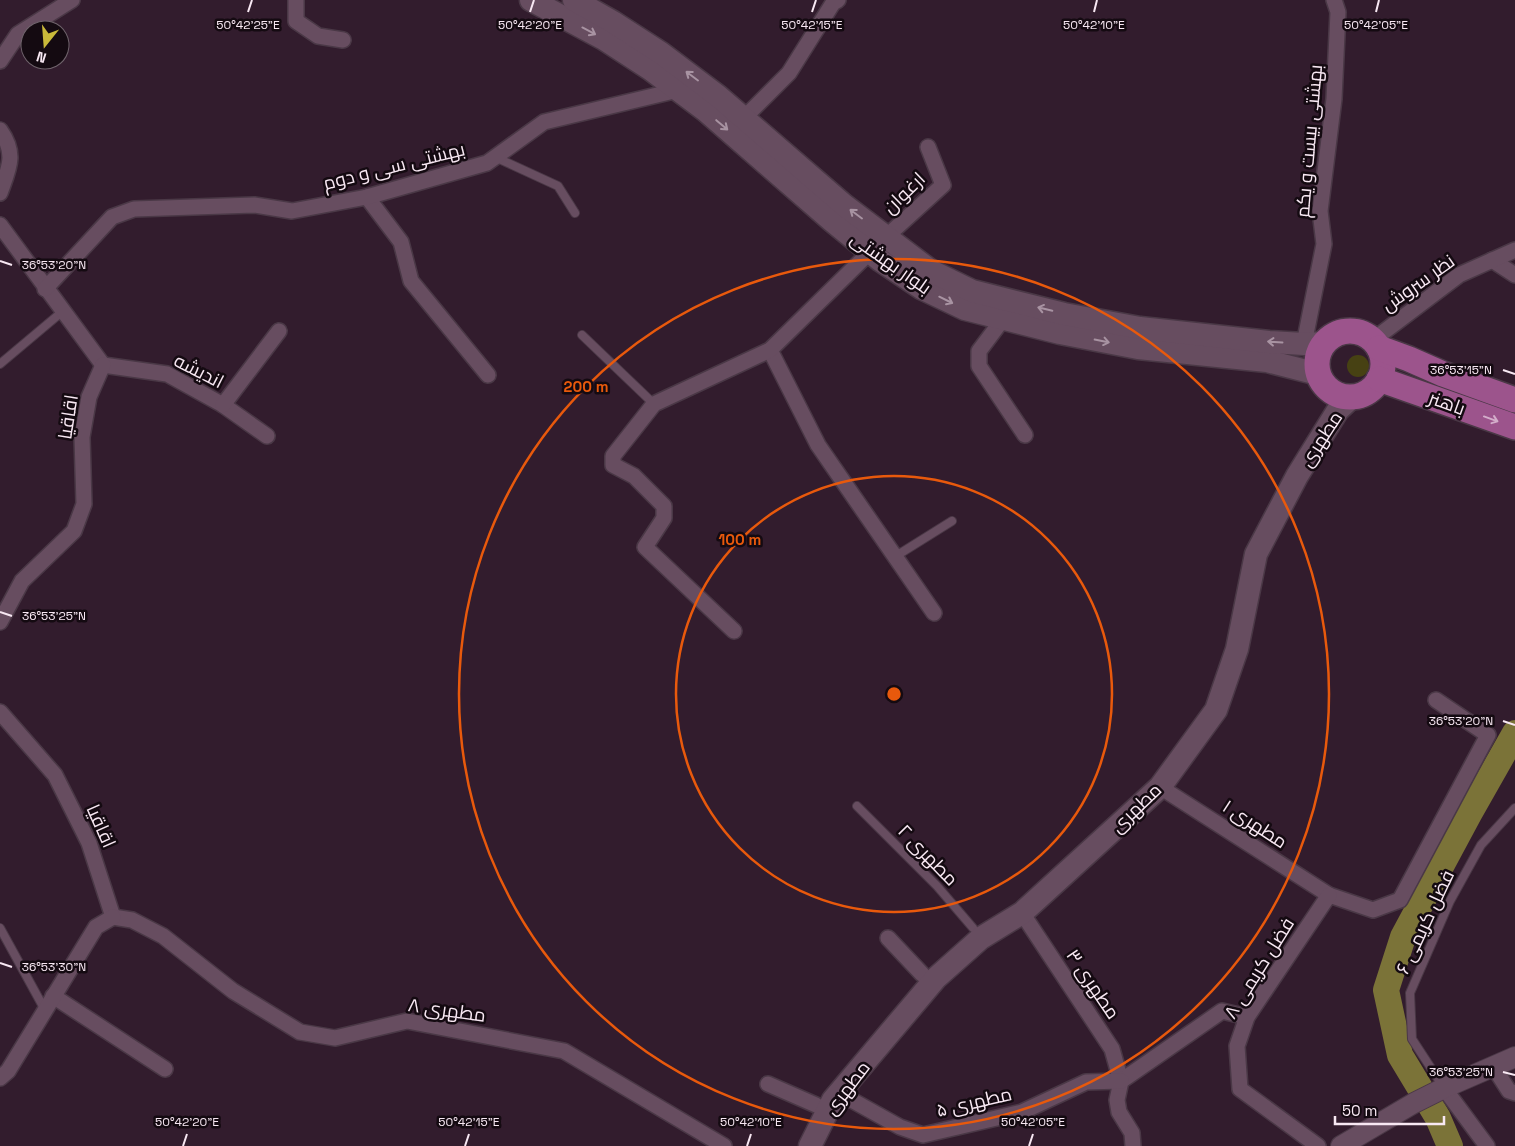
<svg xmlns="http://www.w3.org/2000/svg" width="1515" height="1146" font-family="'Space Grotesk',Cairo,sans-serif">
<rect width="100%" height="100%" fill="#321c2d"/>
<!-- green -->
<circle fill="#474113" cx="1358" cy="366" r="11"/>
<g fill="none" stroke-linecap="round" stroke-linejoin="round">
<!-- river -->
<polyline stroke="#7b7338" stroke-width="26" points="1450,1146 1438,1118 1400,1055 1386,990 1403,937 1469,814 1515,733"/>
<defs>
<g id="service">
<polyline points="495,157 558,186 575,213"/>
<polyline points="582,335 654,404"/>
<polyline points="0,364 63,311"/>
<polyline points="896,556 952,521"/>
<polyline points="857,806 937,886 973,928"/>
<polyline points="0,928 45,1010"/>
<polyline points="1444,1088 1412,1039 1410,993 1450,901 1481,845 1515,808"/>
</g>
<g id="minor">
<polyline points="296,0 296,21 318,36 343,40"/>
<polyline points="0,61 18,34 72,0"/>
<polyline points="744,118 789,73 833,3 838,0"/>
<path d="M0,130C17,154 9,168 0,193"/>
<polyline points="367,197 401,242 411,281 488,375"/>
<polyline points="0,225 103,365"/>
<polyline points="886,237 943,185 928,147"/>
<polyline points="1492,260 1515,275"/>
<polyline points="45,289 112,217 134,209 254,205 292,211 367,197 487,163 544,122 678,90"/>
<polyline points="1003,319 979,351 979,366 1025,435"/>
<polyline points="1373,340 1459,275 1515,250"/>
<polyline points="1304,344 1324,244 1320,211 1334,99 1338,12 1334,0"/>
<polyline points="770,350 818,445 934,613"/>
<polyline points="103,365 167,374 223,405 267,436"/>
<polyline points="223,405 279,331"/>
<polyline points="0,622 22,581 74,531 84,504 82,437 89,397 103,365"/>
<polyline points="734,631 645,547 664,518 664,506 634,476 613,465 613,456 654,404 770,350 870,252"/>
<polyline points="0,712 55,775 89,843 113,917"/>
<polyline points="1160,787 1329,895 1373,910 1400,900 1488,735 1436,700"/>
<polyline points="1022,913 1112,1049 1121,1081 1117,1100 1119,1112 1132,1133 1133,1146"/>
<polyline points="113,917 132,920 163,936 233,991 300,1032 335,1038 407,1021 564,1051 724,1146"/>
<polyline points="888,938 922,974"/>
<polyline points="53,996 165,1069"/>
<polyline points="1493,1066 1509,1091 1515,1093"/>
<polyline points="0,1078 8,1071 96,927 113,917"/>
<polyline points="1121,1081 1222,1011 1247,1017"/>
<polyline points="768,1084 816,1105"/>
<polyline points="1444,1088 1487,1146"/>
<polyline points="839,1093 900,1127 923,1135 1022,1112 1086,1082 1121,1081"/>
<polyline points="1318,1146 1240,1089 1237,1046 1247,1017 1329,895"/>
</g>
<polyline id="tertiary" points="1341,1146 1414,1103 1444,1088 1515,1057"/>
<g id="secondary">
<polyline points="531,0 604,39 650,69 706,111 831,220 881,261 921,288 965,309 1060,333 1138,348 1267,361 1318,374"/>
<polyline points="574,0 613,22 661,53 718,96 844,205 931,271 972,291 1064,314 1140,328 1269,342 1304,344 1324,343"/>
<polyline points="810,1146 833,1100 936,978 981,938 1022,913 1160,787 1216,710 1237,649 1256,554 1297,476 1338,410 1353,396"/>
</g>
<g id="primary">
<circle cx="1350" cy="364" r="33"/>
<polyline points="1379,348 1409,359 1443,374 1515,400"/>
<polyline points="1379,379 1515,427"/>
</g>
</defs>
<!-- service casing -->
<use href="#service" stroke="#4a3846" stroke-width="10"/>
<!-- minor casing -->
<use href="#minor" stroke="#4a3846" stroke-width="18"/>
<!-- tertiary casing -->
<use href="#tertiary" stroke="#4a3846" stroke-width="22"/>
<!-- secondary casing -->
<use href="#secondary" stroke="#4a3846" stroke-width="25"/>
<!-- primary casing -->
<use href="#primary" stroke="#4a3846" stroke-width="28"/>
<!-- service -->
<use href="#service" stroke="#674d60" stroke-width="8"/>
<!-- minor -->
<use href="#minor" stroke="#674d60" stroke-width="15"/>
<!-- tertiary -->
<use href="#tertiary" stroke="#674d60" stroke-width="20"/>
<!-- secondary -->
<use href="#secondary" stroke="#674d60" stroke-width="22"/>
<!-- primary -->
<use href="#primary" stroke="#9c548c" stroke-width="25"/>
</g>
<!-- one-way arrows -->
<defs><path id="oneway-shaft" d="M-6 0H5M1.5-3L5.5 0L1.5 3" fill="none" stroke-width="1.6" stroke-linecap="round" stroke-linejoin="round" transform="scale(1.25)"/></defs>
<g stroke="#a893a2">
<use href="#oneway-shaft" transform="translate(589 31) rotate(28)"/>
<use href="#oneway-shaft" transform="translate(692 76) rotate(-143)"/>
<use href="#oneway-shaft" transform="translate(722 125) rotate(40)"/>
<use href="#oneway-shaft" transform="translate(856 214) rotate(-143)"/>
<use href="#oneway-shaft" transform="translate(946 300) rotate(26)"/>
<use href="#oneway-shaft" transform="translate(1045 309) rotate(-167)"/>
<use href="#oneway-shaft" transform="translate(1102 341) rotate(11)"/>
<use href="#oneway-shaft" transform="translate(1275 342) rotate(-176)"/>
</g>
<use stroke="#d3adca" href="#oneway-shaft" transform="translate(1491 419) rotate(20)"/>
<!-- ticks -->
<path fill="none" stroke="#f8e8f3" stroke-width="2" d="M248,12L252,0M530,12L534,0M812,12L816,0M1094,12L1097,0M1376,12L1379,0M0,261L12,265M1503,370L1515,374M0,612L12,616M1503,721L1515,725M0,963L12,967M1503,1072L1515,1075M183,1146L187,1134M465,1146L469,1134M747,1146L751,1134M1029,1146L1033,1134"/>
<!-- distance rings -->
<g fill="none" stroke="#e8590c" stroke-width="2.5">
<circle cx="894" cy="694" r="218"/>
<circle cx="894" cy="694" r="435"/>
</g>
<g text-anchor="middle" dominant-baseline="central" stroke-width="5" stroke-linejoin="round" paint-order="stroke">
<!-- street labels -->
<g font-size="19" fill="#f8e8f3" stroke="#140a11">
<text transform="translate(1309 141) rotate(-85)">بهشتی بیست و یکم</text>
<text transform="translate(394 166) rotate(-14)">بهشتی سی و دوم</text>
<text transform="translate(904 193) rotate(-44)">ارغوان</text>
<text transform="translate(891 263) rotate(35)">بلوار بهشتی</text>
<text transform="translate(1418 283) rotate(-35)">نظر سروش</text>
<text transform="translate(199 371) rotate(27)">اندیشه</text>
<text transform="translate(1447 403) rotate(20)">باهنر</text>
<text transform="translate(68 417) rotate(-81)">اقاقیا</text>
<text transform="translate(1321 439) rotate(-57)">مطهری</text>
<text transform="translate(1136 808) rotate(-44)">مطهری</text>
<text transform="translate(1255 824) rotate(33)">مطهری ۱</text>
<text transform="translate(101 826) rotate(66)">اقاقیا</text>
<text transform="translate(928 855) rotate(46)">مطهری ۲</text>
<text transform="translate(1425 922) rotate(-65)">فضل کریمی ۶</text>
<text transform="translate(1259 968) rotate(-58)">فضل کریمی ۸</text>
<text transform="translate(1093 984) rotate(56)">مطهری ۳</text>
<text transform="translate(447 1010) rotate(8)">مطهری ۸</text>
<text transform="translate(847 1088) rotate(-53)">مطهری</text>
<text transform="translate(974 1102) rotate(-13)">مطهری ۵</text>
</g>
</g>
<g font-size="12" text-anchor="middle" fill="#f8e8f3" stroke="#140a11" stroke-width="5" stroke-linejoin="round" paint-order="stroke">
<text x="248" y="29">50°42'25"E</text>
<text x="530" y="29">50°42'20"E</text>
<text x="812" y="29">50°42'15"E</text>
<text x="1094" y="29">50°42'10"E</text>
<text x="1376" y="29">50°42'05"E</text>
<text x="54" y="269">36°53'20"N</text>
<text x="1461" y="374">36°53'15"N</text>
<text x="54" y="620">36°53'25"N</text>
<text x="1461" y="725">36°53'20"N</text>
<text x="54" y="971">36°53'30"N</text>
<text x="1461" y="1076">36°53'25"N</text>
<text x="187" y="1126">50°42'20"E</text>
<text x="469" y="1126">50°42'15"E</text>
<text x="751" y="1126">50°42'10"E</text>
<text x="1033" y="1126">50°42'05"E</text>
</g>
<circle cx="894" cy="694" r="8" fill="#e8590c" stroke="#140a11" stroke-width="2.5"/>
<g font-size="15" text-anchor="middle" font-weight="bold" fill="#e8590c" stroke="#140a11" stroke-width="5" stroke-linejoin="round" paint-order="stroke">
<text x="586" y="392">200 m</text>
<text x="740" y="545">100 m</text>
</g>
<!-- north arrow -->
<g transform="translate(45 45) rotate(197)"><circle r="24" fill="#140a11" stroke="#6f636b"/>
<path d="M0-4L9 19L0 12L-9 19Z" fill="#caba3a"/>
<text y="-8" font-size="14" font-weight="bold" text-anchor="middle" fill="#f8e8f3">N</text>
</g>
<!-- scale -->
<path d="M1335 1116v8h109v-8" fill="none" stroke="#f8e8f3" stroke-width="2.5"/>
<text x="1342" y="1116" font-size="15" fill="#f8e8f3" stroke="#140a11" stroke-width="4" paint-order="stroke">50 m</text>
</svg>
